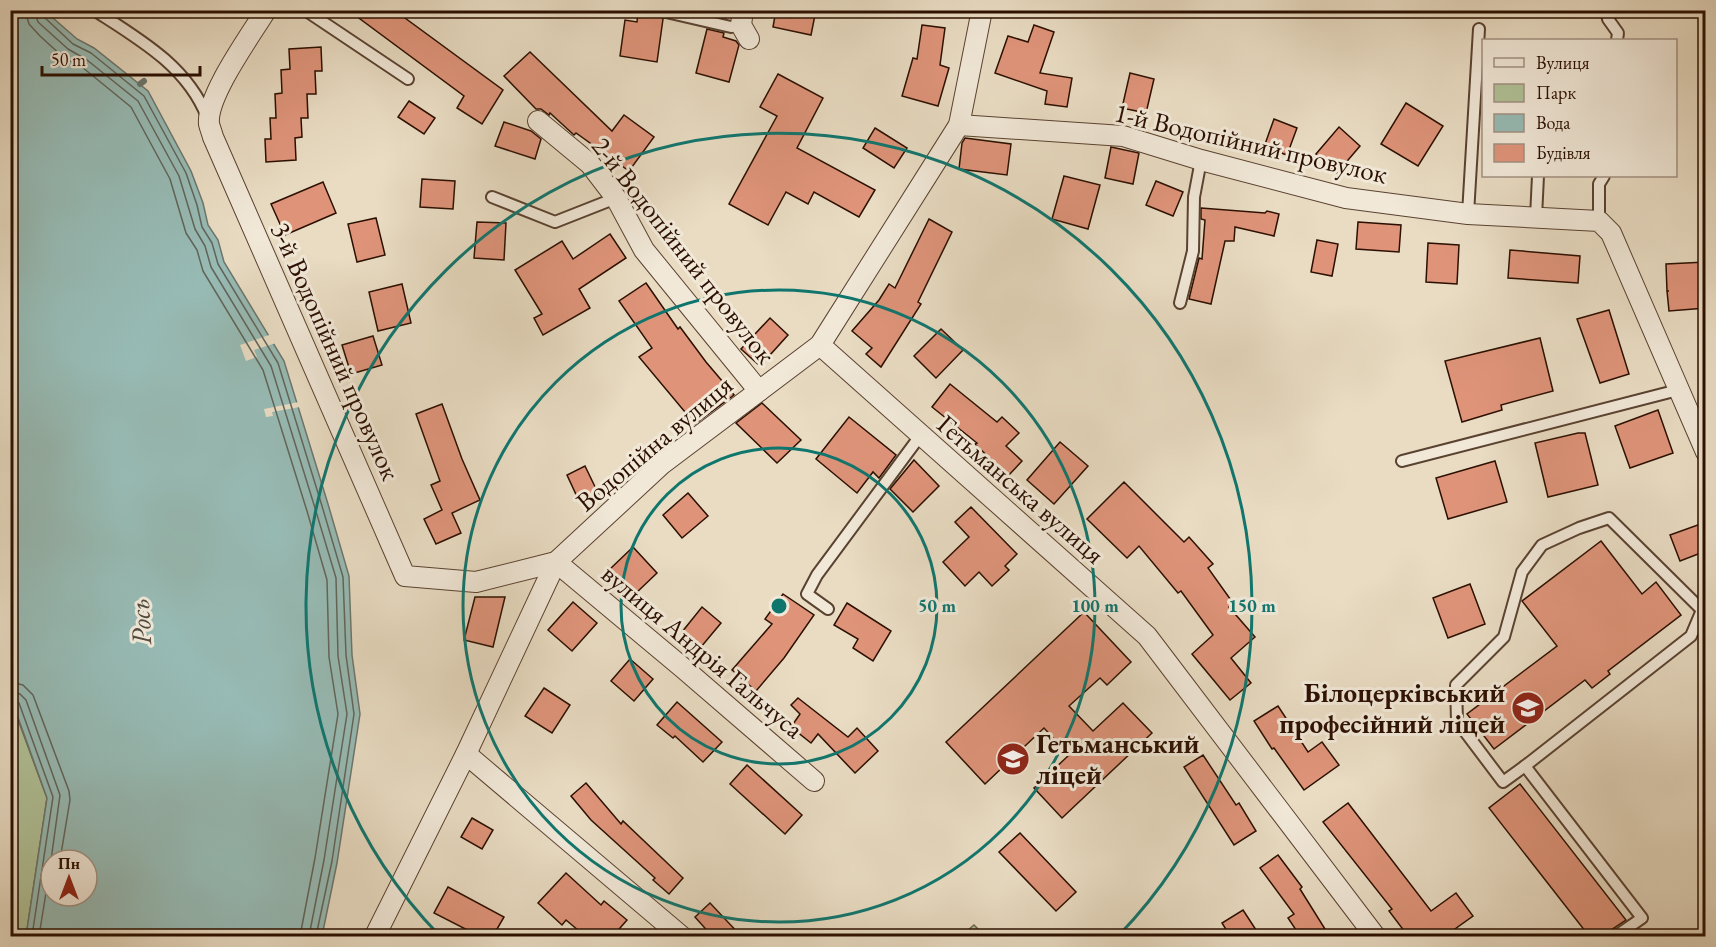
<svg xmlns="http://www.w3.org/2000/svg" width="1716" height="947" font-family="'EB Garamond',serif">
<rect width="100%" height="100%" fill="#e9dcc3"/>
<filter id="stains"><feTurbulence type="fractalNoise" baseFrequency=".00333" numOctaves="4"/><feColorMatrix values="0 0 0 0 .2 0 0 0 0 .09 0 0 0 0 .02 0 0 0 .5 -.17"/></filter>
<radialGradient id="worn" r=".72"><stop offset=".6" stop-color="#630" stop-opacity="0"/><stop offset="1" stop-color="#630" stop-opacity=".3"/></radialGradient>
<!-- green -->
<g fill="#b1c298" stroke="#6e684c" stroke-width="1.5">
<polygon points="10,698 47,798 26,936 11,936"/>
<polygon points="974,925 985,936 961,936"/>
</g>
<!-- water -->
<path fill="#97bbb5" stroke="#6c766d" stroke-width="1.5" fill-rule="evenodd" d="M11,11H45L77,39L94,48L148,91L191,171L203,203L208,225L218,240L224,262L284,361L328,504L349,576L352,655L360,714L337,863L322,936H26L47,798L11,698ZM51,860H87V896H51Z"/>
<!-- pier -->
<g fill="#e9dcc3">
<polygon points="272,334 276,343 254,350 257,357 246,361 240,345"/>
<polygon points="299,402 300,407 272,412 273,416 266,417 264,409"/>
</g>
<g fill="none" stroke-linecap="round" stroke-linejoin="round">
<!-- shore -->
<g stroke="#61655a" stroke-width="1.5">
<polyline points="25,10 29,24 40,36 63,57 82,67 131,107 170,179 186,233 197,250 203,271 263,370 307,511 327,580 329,657 338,714 315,858 300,936"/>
<polyline points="34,10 38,22 68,49 87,60 138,101 179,176 195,229 205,246 211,267 271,366 315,508 336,578 338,656 347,714 324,860 309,936"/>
<polyline points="42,10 44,17 73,44 91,53 144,96 186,173 197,205 202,227 212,243 218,264 278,363 322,506 343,577 346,655 354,714 332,861 316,936"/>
<polyline points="10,682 23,685 33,695 69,791 70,800 60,860"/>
<polyline points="10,691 20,694 26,700 60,795 51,860"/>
<polyline points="10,699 15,700 19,703 53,797 32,936"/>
<polyline points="39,936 51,862"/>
</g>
<!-- stream -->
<polyline stroke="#6c766d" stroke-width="6" points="140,84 144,81"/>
</g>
<!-- building -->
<g fill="#df947a" stroke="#2b0f00" stroke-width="1.5">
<polygon points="348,10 394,10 503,90 482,124 457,108 464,96"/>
<polygon points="638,10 659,10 659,15 663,19 657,62 620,56 625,20 637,22"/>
<polygon points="711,10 728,10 726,18 710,15"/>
<polygon points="776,10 816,10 811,35 773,27"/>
<polygon points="922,25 945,28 940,65 949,68 938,106 902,96 913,58 917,59"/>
<polygon points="1034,25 1054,32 1040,73 1072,78 1067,107 1045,104 1047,91 995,73 1008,36 1028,42"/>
<polygon points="707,29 724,33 723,37 736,41 739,45 729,82 696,73"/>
<polygon points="321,47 322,71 315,71 316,94 307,94 308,118 301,118 302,137 295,138 296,160 266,162 265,139 271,139 270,118 276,118 275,94 282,93 281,70 290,69 289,49"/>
<polygon points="530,52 612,131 624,115 654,137 629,171 576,133 574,135 550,113 549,115 541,109 536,109 504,76"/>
<polygon points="1130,73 1154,79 1146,113 1122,108"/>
<polygon points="778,74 823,98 797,148 875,190 859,217 814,192 808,204 786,192 768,225 729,204 777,116 760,107"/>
<polygon points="409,101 435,118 424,134 398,117"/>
<polygon points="1406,103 1443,126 1418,166 1381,144"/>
<polygon points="1274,119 1297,128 1287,155 1264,147"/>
<polygon points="504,122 531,131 541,139 535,159 495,146"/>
<polygon points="1339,127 1360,146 1337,173 1316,154"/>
<polygon points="875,128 907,148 894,168 863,148"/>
<polygon points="965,138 1011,144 1007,175 959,169 962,143"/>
<polygon points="1111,147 1139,153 1133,184 1105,178"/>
<polygon points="1064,176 1100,185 1088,229 1052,219"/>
<polygon points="422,179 455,181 453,209 420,207"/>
<polygon points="1156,181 1183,192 1173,216 1146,205"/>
<polygon points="323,182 336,213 285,235 271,204"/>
<polygon points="1201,208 1265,213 1267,211 1279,214 1274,236 1235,227 1234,241 1225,241 1211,304 1189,299 1199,258 1202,259 1205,220 1201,219"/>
<polygon points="376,218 385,255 357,262 348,224"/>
<polygon points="929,219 952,232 918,302 921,304 881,367 866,354 872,348 852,331 879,300 889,284 895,288"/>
<polygon points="477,222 506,223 504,260 474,258"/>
<polygon points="1358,222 1401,225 1399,252 1356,249"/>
<polygon points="610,234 626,258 579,289 590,308 543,335 534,318 542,314 515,270 562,241 573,259"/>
<polygon points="1317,240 1338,244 1332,276 1311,272"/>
<polygon points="1428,243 1459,245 1457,284 1426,282"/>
<polygon points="1510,250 1580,256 1578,283 1508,278"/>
<polygon points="1706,262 1706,308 1669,311 1667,291 1669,291 1667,291 1666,264"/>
<polygon points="646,283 678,329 680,327 706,362 734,395 695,424 639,357 652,348 619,301"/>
<polygon points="402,284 411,323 378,331 369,292"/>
<polygon points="1609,310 1629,374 1600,383 1577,319"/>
<polygon points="770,318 788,335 760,366 741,349"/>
<polygon points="941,329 963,350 936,378 914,356"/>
<polygon points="373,336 382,365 351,374 342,345"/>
<polygon points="1540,338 1553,391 1501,405 1502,410 1462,422 1445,361"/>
<polygon points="950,384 997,422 1002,417 1019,433 1006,446 1022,461 1008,476 975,444 977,443 932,407"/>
<polygon points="762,403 801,440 777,463 736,423"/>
<polygon points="442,404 462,459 480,500 452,513 461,533 436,544 424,519 442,510 431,485 440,481 416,414"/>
<polygon points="1658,410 1673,453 1630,468 1615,426"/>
<polygon points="849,417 896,455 879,478 873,472 857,493 816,459"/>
<polygon points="1578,433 1585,433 1598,485 1548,497 1535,443"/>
<polygon points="1060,442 1088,466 1054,504 1027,480"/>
<polygon points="914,460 939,486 913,512 890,489"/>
<polygon points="1495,461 1507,502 1448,519 1436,478"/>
<polygon points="585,466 599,495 580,503 567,475"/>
<polygon points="1124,482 1184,542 1189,537 1213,564 1208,568 1233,603 1229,607 1255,637 1231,658 1251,683 1230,700 1192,654 1213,635 1181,591 1178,593 1139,546 1127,558 1087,519"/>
<polygon points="688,493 708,516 682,538 663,515"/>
<polygon points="971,507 1017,554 1005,566 1009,570 992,586 979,572 965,586 943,562 969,537 955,522"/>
<polygon points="1706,522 1706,551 1680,561 1670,535"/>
<polygon points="1601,541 1642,594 1656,582 1681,615 1608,671 1610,674 1592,688 1585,680 1494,749 1467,714 1557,646 1522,601"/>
<polygon points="633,547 657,573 634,595 610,569"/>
<polygon points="1470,584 1485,624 1448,638 1433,598"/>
<polygon points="783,594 814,615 784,658 756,691 732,670 772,624 765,619"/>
<polygon points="475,597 505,597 493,647 464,640"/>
<polygon points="573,602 597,623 572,651 548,630"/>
<polygon points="847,603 891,631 873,661 853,648 858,639 834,625"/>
<polygon points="702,607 721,623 701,647 682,632"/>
<polygon points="1084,612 1131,662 1107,685 1100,678 1069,706 1093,731 1123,703 1152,733 1062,818 1034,788 1069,755 1044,728 985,784 946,742"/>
<polygon points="630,659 653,679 634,701 611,681"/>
<polygon points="544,688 570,705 552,733 525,716"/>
<polygon points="798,698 848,737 857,728 878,751 855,773 818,734 811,743 791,727 800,714 791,705"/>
<polygon points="677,702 722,742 703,762 675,736 673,738 657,725"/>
<polygon points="1278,706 1308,752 1322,742 1339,765 1304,790 1274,748 1272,749 1254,721"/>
<polygon points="1203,755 1236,805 1239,803 1256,831 1234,845 1184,767"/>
<polygon points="747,765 802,815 785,834 730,784"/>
<polygon points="586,783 621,824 623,821 683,878 669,894 653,880 655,878 591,820 571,796"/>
<polygon points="1520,784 1626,920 1611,930 1609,936 1589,936 1489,808"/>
<polygon points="1348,803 1431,911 1456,893 1473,916 1445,936 1408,936 1389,911 1392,909 1323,822"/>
<polygon points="472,818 493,830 482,849 461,837"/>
<polygon points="1020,833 1076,892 1056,911 999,852"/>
<polygon points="1278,855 1302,887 1300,889 1325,929 1313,936 1300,936 1288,918 1294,914 1260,868"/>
<polygon points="566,873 601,905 604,901 627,920 613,936 585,936 566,920 562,925 538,903"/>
<polygon points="448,887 504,917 493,936 479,936 434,913"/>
<polygon points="710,903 741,936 712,936 695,917"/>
<polygon points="1243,910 1260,936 1230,936 1222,923"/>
</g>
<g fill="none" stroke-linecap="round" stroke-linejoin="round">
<defs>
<g id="lane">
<path d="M94,10C139,39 187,66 207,117"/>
<polyline points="305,10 408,79"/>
<polyline points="1606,10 1608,19 1618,33 1617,40"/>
<polyline points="666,12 731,27 741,25"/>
<polyline points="492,197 555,222 616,198"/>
<polyline points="1468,214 1479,29"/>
<polyline points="1536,217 1538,176"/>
<polyline points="1599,221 1599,184 1604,176"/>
<polyline points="1180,303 1193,251 1194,197 1201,160"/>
<polyline points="1402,461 1678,390"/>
<polyline points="828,609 807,594 817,575 920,436"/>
<polyline points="1525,766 1691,636 1702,610 1706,609"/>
<polyline points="1616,936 1642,918 1525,766 1503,782 1457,721 1456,685 1504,637 1522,572 1542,545 1579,528 1609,518 1702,610"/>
</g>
<g id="street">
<path d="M266,10C251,35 206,96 209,124C210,128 212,133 213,137L405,576L476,582L556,562L683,668L814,781"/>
<polyline points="743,10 741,25 749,39"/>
<polyline points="538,121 590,164 616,198 644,250 759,391"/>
<polyline points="959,125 1123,136 1201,160 1346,198 1468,214 1599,221 1611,233 1706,452"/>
<polyline points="820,345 1147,636 1375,936"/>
<polyline points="466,754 681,936"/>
<polyline points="375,936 466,754 556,562 662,464 820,345 959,125 982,10"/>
</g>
</defs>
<!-- lane casing -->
<use href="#lane" stroke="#5a4231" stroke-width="14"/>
<!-- street casing -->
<use href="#street" stroke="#5a4231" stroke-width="22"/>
<!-- lane -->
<use href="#lane" stroke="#f1e8d8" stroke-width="10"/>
<!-- street -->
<use href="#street" stroke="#f1e8d8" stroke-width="20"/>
</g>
<!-- distance rings -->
<g fill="none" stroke="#0f766e" stroke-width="3">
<circle cx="779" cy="606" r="158"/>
<circle cx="779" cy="606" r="316"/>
<path d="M439 935A473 473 0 1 1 1119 935"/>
</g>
<!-- icons -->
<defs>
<symbol id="university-disc" viewBox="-11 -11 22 22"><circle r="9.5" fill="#8f2418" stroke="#f1e8d8"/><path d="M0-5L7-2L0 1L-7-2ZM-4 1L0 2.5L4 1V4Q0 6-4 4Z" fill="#fff"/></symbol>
<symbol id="school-disc" viewBox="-11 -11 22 22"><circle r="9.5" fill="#8f2418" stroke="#f1e8d8"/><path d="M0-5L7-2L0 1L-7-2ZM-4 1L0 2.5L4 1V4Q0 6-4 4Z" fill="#fff"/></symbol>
</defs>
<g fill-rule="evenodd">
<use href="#university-disc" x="1509" y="689" width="38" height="38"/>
<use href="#school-disc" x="994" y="740" width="38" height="38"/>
</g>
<g text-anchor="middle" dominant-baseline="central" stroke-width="6" stroke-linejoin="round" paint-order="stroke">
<!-- street labels -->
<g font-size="27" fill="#2b0f00" stroke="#f1e8d8">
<text transform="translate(1251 143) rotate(13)">1-й Водопійний провулок</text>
<text transform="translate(684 250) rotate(52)">2-й Водопійний провулок</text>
<text transform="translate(336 351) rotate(66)">3-й Водопійний провулок</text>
<text transform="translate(654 443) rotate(-40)">Водопійна вулиця</text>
<text transform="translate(1021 489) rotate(41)">Гетьманська вулиця</text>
<text transform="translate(703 651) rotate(40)">вулиця Андрія Гальчуса</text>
</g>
<!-- poi labels -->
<g font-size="27" font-weight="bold" fill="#2b0f00" stroke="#f1e8d8" text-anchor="end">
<text x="1505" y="692">Білоцерківський<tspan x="1505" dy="31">професійний ліцей</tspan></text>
<text x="1036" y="743" text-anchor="start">Гетьманський<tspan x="1036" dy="31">ліцей</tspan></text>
</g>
<!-- water labels -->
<g font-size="28" font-style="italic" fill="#514b3f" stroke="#f1e8d8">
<text transform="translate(140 622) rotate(-93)">Рось</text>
</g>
</g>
<circle cx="779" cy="606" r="9" fill="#0f766e" stroke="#f1e8d8" stroke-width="3"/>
<g font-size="18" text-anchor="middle" font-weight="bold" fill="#0f766e" stroke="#f1e8d8" stroke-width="6" stroke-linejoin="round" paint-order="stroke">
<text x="937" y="612">50 m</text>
<text x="1095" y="612">100 m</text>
<text x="1252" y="612">150 m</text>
</g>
<!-- margin -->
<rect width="1716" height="947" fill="none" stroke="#e9dcc3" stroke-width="36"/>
<rect x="12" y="12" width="1692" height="923" fill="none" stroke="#2b0f00" stroke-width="3"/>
<rect x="18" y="18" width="1680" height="911" fill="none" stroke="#2b0f00" stroke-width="1.5"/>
<!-- legend -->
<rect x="1482" y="39" width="195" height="138" fill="#f1e8d8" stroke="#a29182" stroke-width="1.5"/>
<rect x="1494" y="58" width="30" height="9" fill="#f1e8d8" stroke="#a29182" stroke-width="1.5"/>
<text x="1536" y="69" font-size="18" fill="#2b0f00">Вулиця</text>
<rect x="1494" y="84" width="30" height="18" fill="#b1c298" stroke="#a29182" stroke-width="1.5"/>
<text x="1536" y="99" font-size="18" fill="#2b0f00">Парк</text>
<rect x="1494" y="114" width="30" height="18" fill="#97bbb5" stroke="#a29182" stroke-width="1.5"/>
<text x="1536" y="129" font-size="18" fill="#2b0f00">Вода</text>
<rect x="1494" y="144" width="30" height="18" fill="#df947a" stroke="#a29182" stroke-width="1.5"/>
<text x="1536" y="159" font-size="18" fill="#2b0f00">Будівля</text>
<!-- north arrow -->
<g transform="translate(69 878)"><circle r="28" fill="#f1e8d8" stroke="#a29182" stroke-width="1.5"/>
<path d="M0-4.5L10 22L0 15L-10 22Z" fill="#8f2418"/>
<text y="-9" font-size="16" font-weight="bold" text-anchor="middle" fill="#2b0f00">Пн</text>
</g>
<!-- scale -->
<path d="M42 66v9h158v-9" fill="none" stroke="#2b0f00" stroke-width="3"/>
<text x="51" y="66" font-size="18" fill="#2b0f00" stroke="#f1e8d8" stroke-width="4.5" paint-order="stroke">50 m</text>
<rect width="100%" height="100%" filter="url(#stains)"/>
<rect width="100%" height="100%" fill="url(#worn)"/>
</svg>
